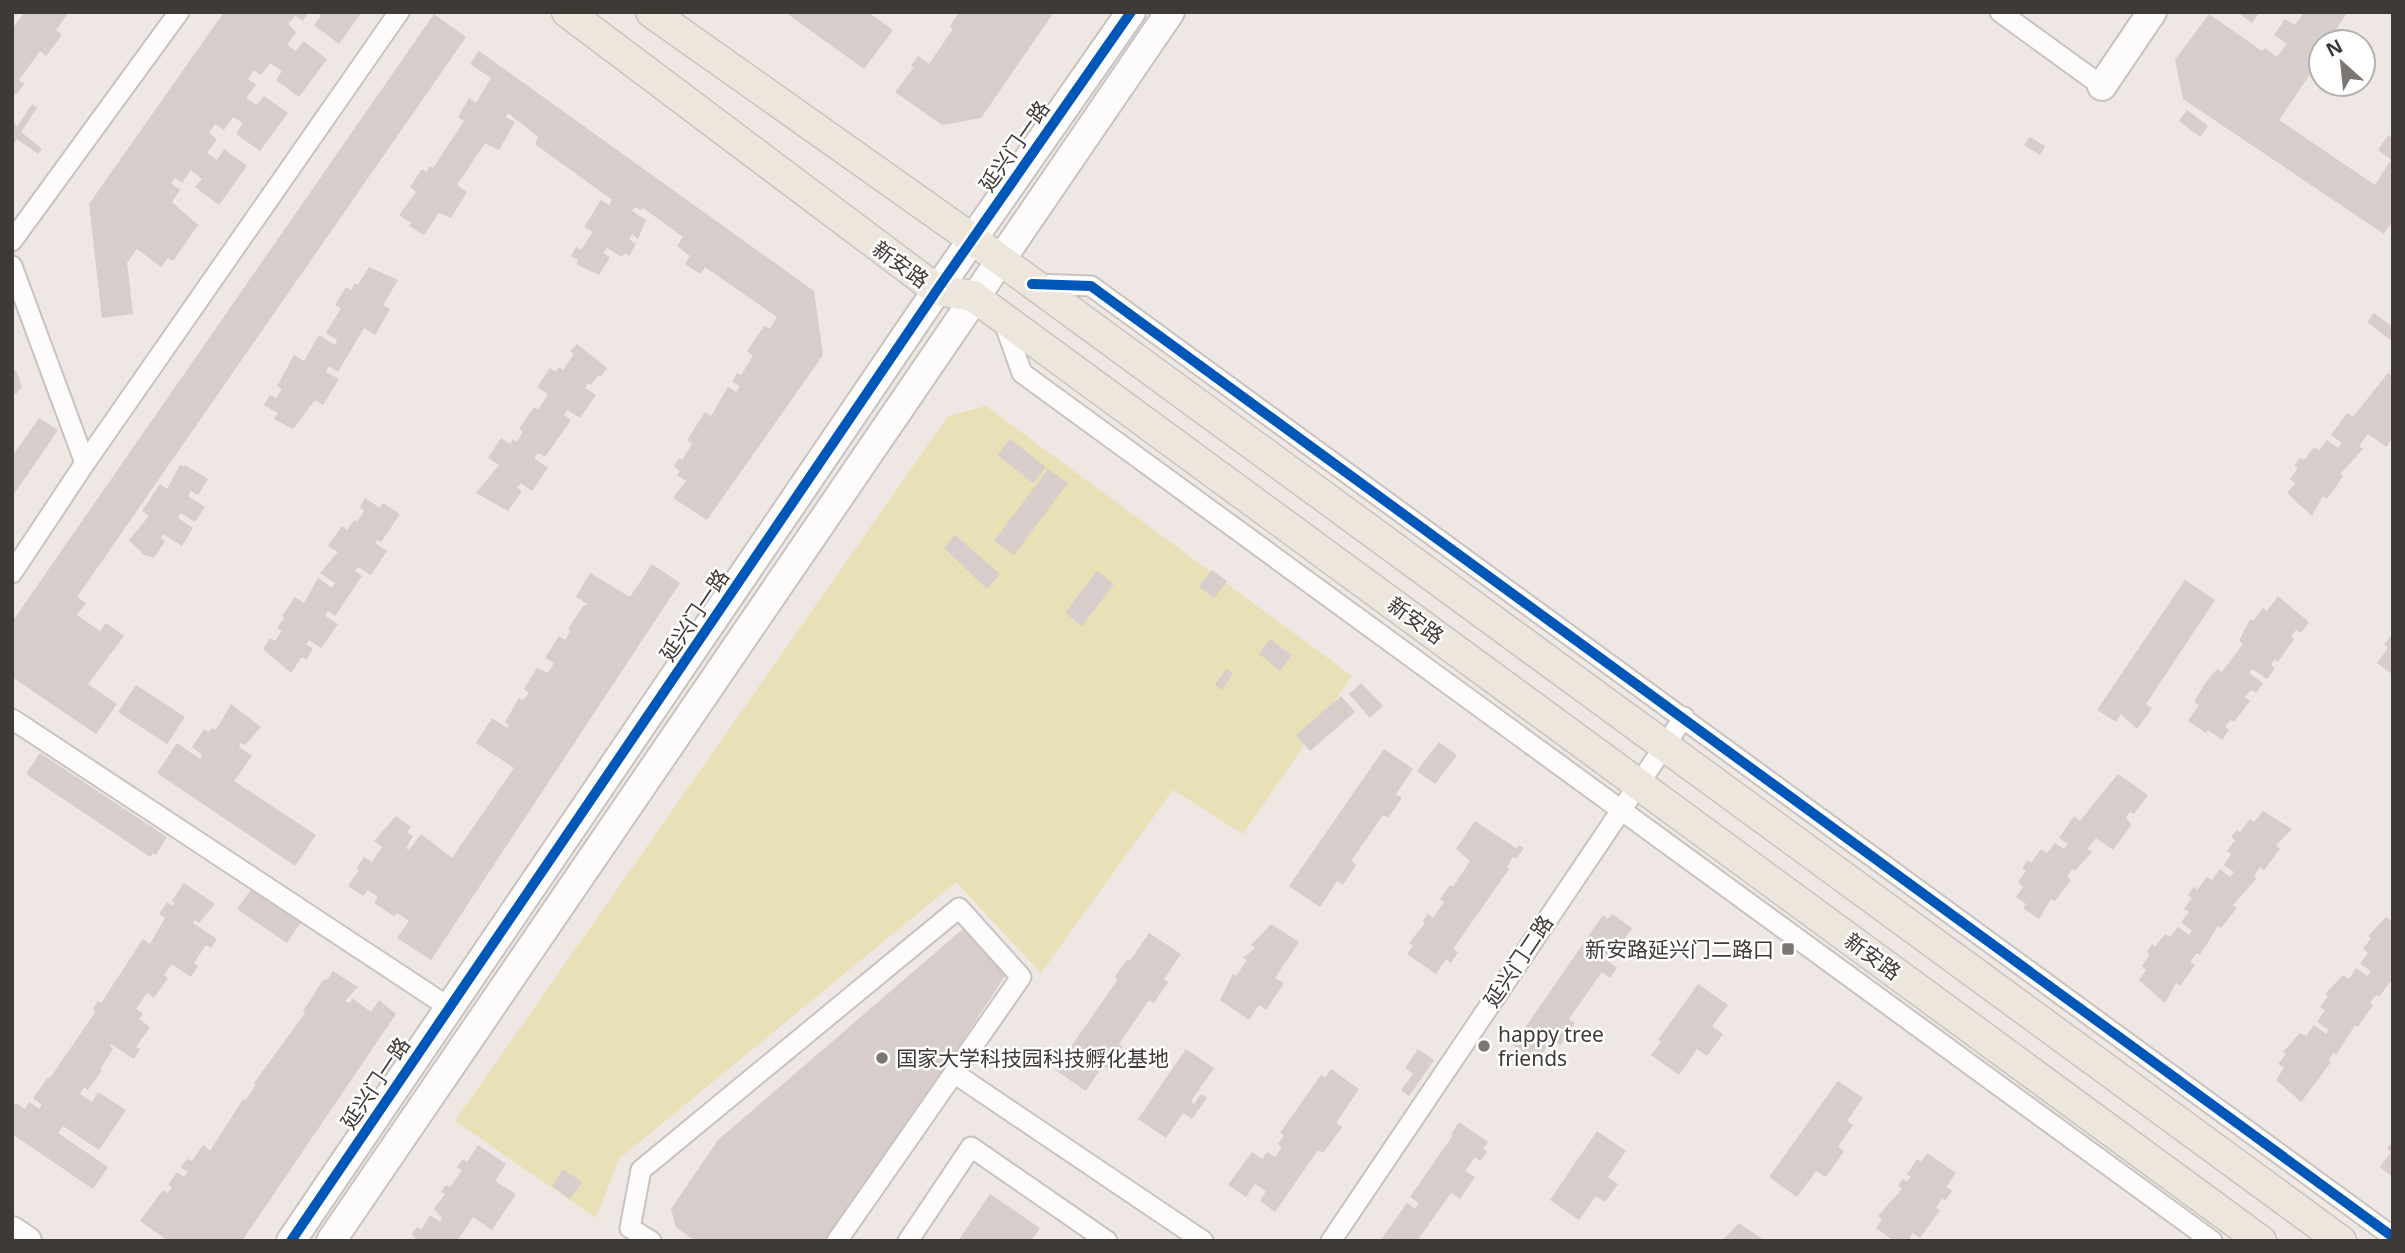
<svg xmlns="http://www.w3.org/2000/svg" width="2405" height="1253" font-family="'Noto Sans','Noto Sans SC',sans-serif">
<rect width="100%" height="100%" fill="#efe7e3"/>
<!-- green -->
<polygon fill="#eae0b8" points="986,406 1352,676 1243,834 1173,790 1041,973 956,882 619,1159 596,1218 455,1121 948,416"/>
<!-- building -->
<g fill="#d7cdca">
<polygon points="25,12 69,12 56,30 62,35 46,56 40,51 19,80 24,84 16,95 12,92 12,29"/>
<polygon points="224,12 309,12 303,21 295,16 288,24 296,32 287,45 296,51 303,41 327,59 299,97 276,80 282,71 270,63 261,75 254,70 248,79 256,85 246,98 257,105 264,96 288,113 260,151 236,134 243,123 233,117 224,130 215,124 209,133 217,139 207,153 217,160 224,149 247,166 219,205 195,187 202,179 191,170 182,183 175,178 171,183 180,190 172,202 198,225 173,261 168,258 161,267 137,249 127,263 133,314 102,318 89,204"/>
<polygon points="316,12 362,12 339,44 314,25 321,16"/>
<polygon points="785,12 868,12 893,30 864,69"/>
<polygon points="959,12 1054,12 981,118 942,125 895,92 914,67 911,66 918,56 929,64 953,29 950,26"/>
<polygon points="2237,12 2260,12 2252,23"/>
<polygon points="2304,12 2348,12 2327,42 2321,42 2321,58 2279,120 2375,185 2391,160 2378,150 2388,135 2393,138 2393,220 2384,234 2183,99 2175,60 2209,14 2262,51 2265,48 2277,57 2287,44 2274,35 2285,19 2295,25"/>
<polygon points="434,14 466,37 77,597 86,603 77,615 100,631 106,623 124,636 88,684 117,704 96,734 12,677 12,622"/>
<polygon points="479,51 814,291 823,355 707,520 673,498 686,481 677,475 680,471 674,466 679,458 682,460 692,444 687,440 705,412 711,416 728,387 736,392 740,386 732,382 737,373 741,375 753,356 747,351 764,326 770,329 777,317 705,267 700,274 685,264 690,256 677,246 683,237 643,208 641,210 635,207 632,211 646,220 638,239 632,234 629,239 636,244 629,256 625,253 622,257 607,248 603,253 610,257 599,275 576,264 578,260 571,256 576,247 581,250 593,232 584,227 601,200 609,205 612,200 535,144 538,137 508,113 506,117 515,122 499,150 485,143 457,185 467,192 451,218 439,213 424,235 409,226 411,223 399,215 416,192 410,187 422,169 426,172 430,166 433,168 464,121 458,117 469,98 476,103 491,78 470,64"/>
<polygon points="32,104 37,108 21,132 42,149 38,154 17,139 12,146 12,119 17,127"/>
<polygon points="2187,110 2208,126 2200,137 2179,121"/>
<polygon points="2030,137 2045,146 2040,155 2024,145"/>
<polygon points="369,267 398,280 383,305 390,309 375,335 364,328 338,372 329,366 326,372 339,379 323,405 315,400 293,429 274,419 278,413 264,405 270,395 276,398 282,389 277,386 294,355 304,361 319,335 335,345 337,340 326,333 341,308 335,305 346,287 351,290 355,283 358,285"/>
<polygon points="2374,313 2393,327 2393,342 2367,322"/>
<polygon points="577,344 607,368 601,377 598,375 591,385 588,383 585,388 596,395 580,418 567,410 564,415 571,420 545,457 538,453 534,458 548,468 532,491 521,483 517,488 522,491 508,511 476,493 499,465 488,458 501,438 510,444 513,439 517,442 523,431 519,429 534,407 538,410 548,394 537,387 550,368 556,372 559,367 563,370 574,354 570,351"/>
<polygon points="12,368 17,372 22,387 16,394 12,392"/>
<polygon points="2388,373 2393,377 2393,438 2386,447 2368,434 2359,446 2363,449 2340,474 2343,476 2327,499 2323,496 2312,516 2287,493 2295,483 2290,479 2298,468 2294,466 2300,458 2304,460 2314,447 2319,450 2327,440 2338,448 2342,443 2331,435 2347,413 2353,417"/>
<polygon points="39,418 58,430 12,497 12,457"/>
<polygon points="1010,439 1046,467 1033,483 997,455"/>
<polygon points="180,465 183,467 185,465 208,479 198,495 191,491 188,496 205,507 195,522 181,513 178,518 193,528 182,546 163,534 161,538 165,541 154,558 144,555 129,540 149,516 142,511 160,484 167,489"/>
<polygon points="1048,469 1068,483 1014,555 994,541"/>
<polygon points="365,498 380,508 383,503 400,514 381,542 377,540 375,543 387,551 371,575 358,567 355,571 362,576 335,616 328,611 325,616 338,624 321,648 309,640 306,644 313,649 306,660 302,657 291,673 263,649 270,638 275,641 282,631 277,628 284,618 282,616 295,597 304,603 318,578 332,588 335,583 320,573 338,552 328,546 342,526 347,530 354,520 357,522 364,511 360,507"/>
<polygon points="955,535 1000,574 987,589 944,548"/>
<polygon points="652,564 680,583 431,960 397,938 409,921 397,913 394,916 374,903 378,897 368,890 363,896 348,886 359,870 356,869 364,857 372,862 382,847 374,841 396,816 411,827 407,832 413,836 406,848 409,850 421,834 452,858 514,768 476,743 492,718 507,728 509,725 505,722 519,698 523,700 529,693 524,689 537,668 548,673 554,663 545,658 559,636 565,640 570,632 568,629 583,606 588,604 576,597 590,573 630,597"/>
<polygon points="1212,570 1227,581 1214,598 1199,587"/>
<polygon points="1097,571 1114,584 1082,626 1065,613"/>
<polygon points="2185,580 2215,600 2146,704 2152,708 2137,729 2121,714 2116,722 2097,710"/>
<polygon points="2278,596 2309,622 2301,633 2296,630 2291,637 2294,639 2278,662 2275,659 2271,665 2275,668 2267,679 2252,669 2249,673 2263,683 2256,693 2251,690 2245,697 2250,701 2234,722 2230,720 2225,727 2229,730 2222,740 2208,730 2206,733 2188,721 2199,705 2194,702 2206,682 2217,669 2222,672 2243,644 2239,641 2250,619 2253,621 2263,608 2267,611"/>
<polygon points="2393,633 2393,675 2377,663 2388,648 2384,645"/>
<polygon points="1270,639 1292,655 1280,671 1259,654"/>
<polygon points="1226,669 1233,673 1222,690 1215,685"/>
<polygon points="1361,683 1383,706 1370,718 1349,694"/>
<polygon points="136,685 185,717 167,744 118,712"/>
<polygon points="1341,696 1355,712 1310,751 1296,735"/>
<polygon points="231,704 261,727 245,745 241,743 239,747 252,756 234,781 316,835 295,866 157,773 177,743 200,759 202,755 192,747 204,729 209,732 212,728 216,730"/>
<polygon points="1439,742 1457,755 1435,784 1417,771"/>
<polygon points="1384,749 1413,769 1396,794 1402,798 1388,818 1383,815 1351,861 1356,865 1343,885 1337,881 1320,907 1289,886"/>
<polygon points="40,753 167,837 156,855 153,853 150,857 26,774"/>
<polygon points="2118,774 2148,795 2134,814 2130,812 2126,817 2131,825 2113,850 2096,838 2087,849 2092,852 2075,871 2072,869 2067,877 2071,880 2055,901 2051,899 2039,919 2023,908 2026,904 2016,897 2023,887 2018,882 2026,871 2022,868 2028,860 2031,863 2041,849 2047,853 2055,843 2064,849 2068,844 2059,838 2074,816 2080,821"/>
<polygon points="2263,811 2292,829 2276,845 2280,849 2264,870 2260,867 2254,876 2257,878 2233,905 2237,908 2221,928 2218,926 2200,955 2197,953 2190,962 2195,965 2180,986 2176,983 2165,1003 2139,980 2146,970 2142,966 2150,954 2147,952 2152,944 2155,947 2165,934 2170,937 2178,927 2189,935 2192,931 2181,922 2189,912 2184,909 2192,898 2188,895 2194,887 2197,890 2207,877 2212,880 2220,869 2230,877 2234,872 2224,865 2231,854 2227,851 2235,840 2231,837 2237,830 2240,832 2250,819 2254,822"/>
<polygon points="1475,821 1516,848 1519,845 1524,848 1516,859 1513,857 1507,867 1509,869 1453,949 1458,952 1451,963 1446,959 1436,974 1407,954 1413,946 1409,943 1425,923 1423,921 1428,914 1433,918 1444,902 1440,899 1450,885 1453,887 1470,861 1456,849"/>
<polygon points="184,883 215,904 199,923 195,920 193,923 217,939 211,948 206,945 194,963 198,966 191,977 172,964 164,975 168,978 154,998 147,993 136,1009 143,1014 139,1019 150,1027 136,1047 140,1049 134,1059 111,1044 110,1046 113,1049 100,1069 102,1070 88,1090 84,1087 80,1094 92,1102 98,1092 126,1110 99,1150 63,1126 58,1133 108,1167 93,1189 12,1134 12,1108 16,1103 25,1109 29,1102 39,1109 42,1105 33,1098 48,1077 50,1078 96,1011 93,1009 98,1001 101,1003 143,939 150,944 165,918 159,914 167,902 172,906 175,903 172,901"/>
<polygon points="255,884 304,918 287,943 237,909"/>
<polygon points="1612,914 1632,928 1609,962 1617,968 1610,978 1602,972 1569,1019 1575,1023 1560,1045 1552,1039 1537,1062 1513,1045 1603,915 1608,919"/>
<polygon points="2386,917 2391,921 2393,918 2393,978 2379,997 2376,995 2370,1002 2373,1005 2358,1027 2355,1025 2336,1055 2334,1052 2328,1061 2331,1062 2301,1102 2276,1080 2284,1068 2278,1064 2286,1054 2283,1052 2300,1033 2306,1036 2314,1025 2326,1034 2329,1030 2317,1022 2325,1010 2320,1007 2328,996 2325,994 2343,975 2349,979 2356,968 2367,976 2371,971 2360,964 2368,953 2363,949 2371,938 2368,936"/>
<polygon points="1271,924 1299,942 1275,978 1284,983 1266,1010 1259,1005 1249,1020 1220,1000 1233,974 1236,976 1247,960 1243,958 1255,948 1251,945"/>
<polygon points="964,928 1005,976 831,1241 695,1241 676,1227 671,1209 718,1140"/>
<polygon points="1149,933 1181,954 1164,979 1168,982 1154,1003 1149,1000 1119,1044 1123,1047 1108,1069 1103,1065 1086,1091 1055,1070 1118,979 1115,977 1127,959 1130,961"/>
<polygon points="333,971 358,987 345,1001 350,1003 352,998 371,1012 379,1000 396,1014 242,1241 168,1241 140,1221 163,1190 168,1193 172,1187 168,1185 177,1172 184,1177 188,1172 181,1167 187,1159 192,1161 203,1145 210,1151 243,1099 246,1100 256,1084 254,1083 305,1013 303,1011 323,980 328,979"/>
<polygon points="1698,984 1728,1005 1712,1026 1723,1034 1707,1056 1697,1049 1679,1075 1651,1055 1661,1042 1658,1040"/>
<polygon points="1186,1049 1214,1068 1191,1101 1194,1104 1201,1094 1207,1098 1192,1119 1183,1113 1166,1138 1138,1119"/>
<polygon points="1418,1049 1434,1060 1409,1096 1401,1090 1413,1074 1405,1068"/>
<polygon points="1331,1069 1359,1089 1336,1123 1342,1127 1323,1153 1318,1150 1275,1212 1260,1201 1266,1191 1255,1184 1246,1197 1228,1185 1252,1152 1262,1159 1267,1152 1275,1157 1282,1147 1278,1144 1284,1135 1280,1133 1321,1075 1325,1078"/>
<polygon points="1838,1081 1863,1098 1847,1121 1853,1125 1838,1147 1844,1151 1826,1177 1816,1171 1797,1197 1769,1177"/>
<polygon points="1459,1122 1488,1142 1483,1149 1487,1152 1480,1161 1475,1157 1465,1171 1475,1177 1460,1199 1451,1193 1417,1241 1380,1241 1407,1203 1415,1209 1419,1203 1410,1197 1453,1135 1451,1134"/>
<polygon points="1597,1131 1626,1151 1608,1177 1618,1184 1605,1202 1596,1196 1579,1220 1550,1200"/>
<polygon points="2393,1141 2393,1177 2380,1167 2391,1152 2387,1148"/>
<polygon points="478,1145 506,1164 495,1181 516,1194 492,1230 473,1217 457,1241 413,1241 415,1238 412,1234 417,1227 421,1230 430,1215 440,1222 442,1218 434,1209 445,1194 441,1192 446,1185 450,1187 462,1170 457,1167 463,1159 467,1162"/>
<polygon points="1927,1153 1956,1173 1946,1187 1952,1191 1945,1201 1942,1198 1936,1208 1940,1210 1920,1238 1913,1233 1908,1241 1894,1241 1876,1228 1882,1219 1878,1216 1902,1189 1898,1186 1903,1179 1907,1182 1911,1177 1907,1174 1917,1159 1921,1162"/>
<polygon points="563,1169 582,1182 570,1199 552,1186"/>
<polygon points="990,1194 1040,1228 1031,1241 958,1241"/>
<polygon points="1739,1223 1765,1241 1722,1241"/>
</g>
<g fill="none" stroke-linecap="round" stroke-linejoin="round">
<defs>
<g id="street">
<polyline points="2000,12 2102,86"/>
<polyline points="12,241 179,12"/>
<polyline points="12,266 85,463"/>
<polyline points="1035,284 1091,286 2393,1237"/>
<polyline points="1002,317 1022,373 2212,1241"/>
<polyline points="12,573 85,463 399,12"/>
<polyline points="12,719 450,1008"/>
<polyline points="954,1073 1203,1241"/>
<polyline points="651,1241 630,1228 641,1170 959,908 1021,977 837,1241"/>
<polyline points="908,1241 971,1147 1107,1241"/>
<polyline points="1331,1241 1684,717"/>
</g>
<g id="secondary">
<polyline points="2102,86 2152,12"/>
<polyline points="12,1231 27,1241"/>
<polyline points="291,1241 937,290 1131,12"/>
<polyline points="331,1241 1170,12"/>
</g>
<g id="primary">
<polyline points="567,12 937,290 973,296 2261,1241"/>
<polyline points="651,12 972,239 2341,1241"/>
</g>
</defs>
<!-- street casing -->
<use href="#street" stroke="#c9c3bf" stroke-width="23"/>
<!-- secondary casing -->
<use href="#secondary" stroke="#c9c3bf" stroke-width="32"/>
<!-- primary casing -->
<use href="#primary" stroke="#c8c4c1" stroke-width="33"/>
<!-- street -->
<use href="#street" stroke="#fdfbfb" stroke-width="19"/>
<!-- secondary -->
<use href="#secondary" stroke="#fdfbfb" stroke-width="28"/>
<!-- primary -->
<use href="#primary" stroke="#ece6dd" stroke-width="30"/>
<defs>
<g id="cycleway">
<polyline points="1032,284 1091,286 2393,1237"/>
<polyline points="291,1241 937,290 1131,12"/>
</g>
</defs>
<!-- cycleway casing -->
<use href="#cycleway" stroke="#fff" stroke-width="15"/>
<!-- cycleway -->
<use href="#cycleway" stroke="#0057b8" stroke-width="10"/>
</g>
<!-- markers -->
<g fill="#7d7773" stroke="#fff" stroke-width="2.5">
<rect x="1781" y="942" width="14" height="14" rx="3.5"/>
<circle cx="1484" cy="1046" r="7"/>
<circle cx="882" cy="1058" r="7"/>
</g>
<g text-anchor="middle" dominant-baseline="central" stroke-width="5" stroke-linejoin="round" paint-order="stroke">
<!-- street labels -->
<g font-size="21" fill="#403a37" stroke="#fff">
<text transform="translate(1014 146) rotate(-55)">延兴门一路</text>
<text transform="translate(901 264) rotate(36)">新安路</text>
<text transform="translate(694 615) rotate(-56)">延兴门一路</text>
<text transform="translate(1416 620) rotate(36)">新安路</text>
<text transform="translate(1873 956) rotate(36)">新安路</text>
<text transform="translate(1518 961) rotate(-56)">延兴门二路</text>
<text transform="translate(375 1083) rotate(-56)">延兴门一路</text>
</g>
<!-- poi labels -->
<g font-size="21" fill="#403a37" stroke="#fff" text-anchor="start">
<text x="1774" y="949" text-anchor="end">新安路延兴门二路口</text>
<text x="1498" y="1034">happy tree<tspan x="1498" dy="24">friends</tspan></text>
<text x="896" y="1058">国家大学科技园科技孵化基地</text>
</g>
</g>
<!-- border -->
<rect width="2405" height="1253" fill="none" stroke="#403a37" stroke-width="28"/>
<!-- north arrow -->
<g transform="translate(2342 63) rotate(333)"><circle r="33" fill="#ffffff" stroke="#b3b0af" stroke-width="2"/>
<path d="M0-5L12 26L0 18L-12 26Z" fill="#7d7773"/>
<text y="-10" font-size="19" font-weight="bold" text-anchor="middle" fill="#403a37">N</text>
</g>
</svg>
